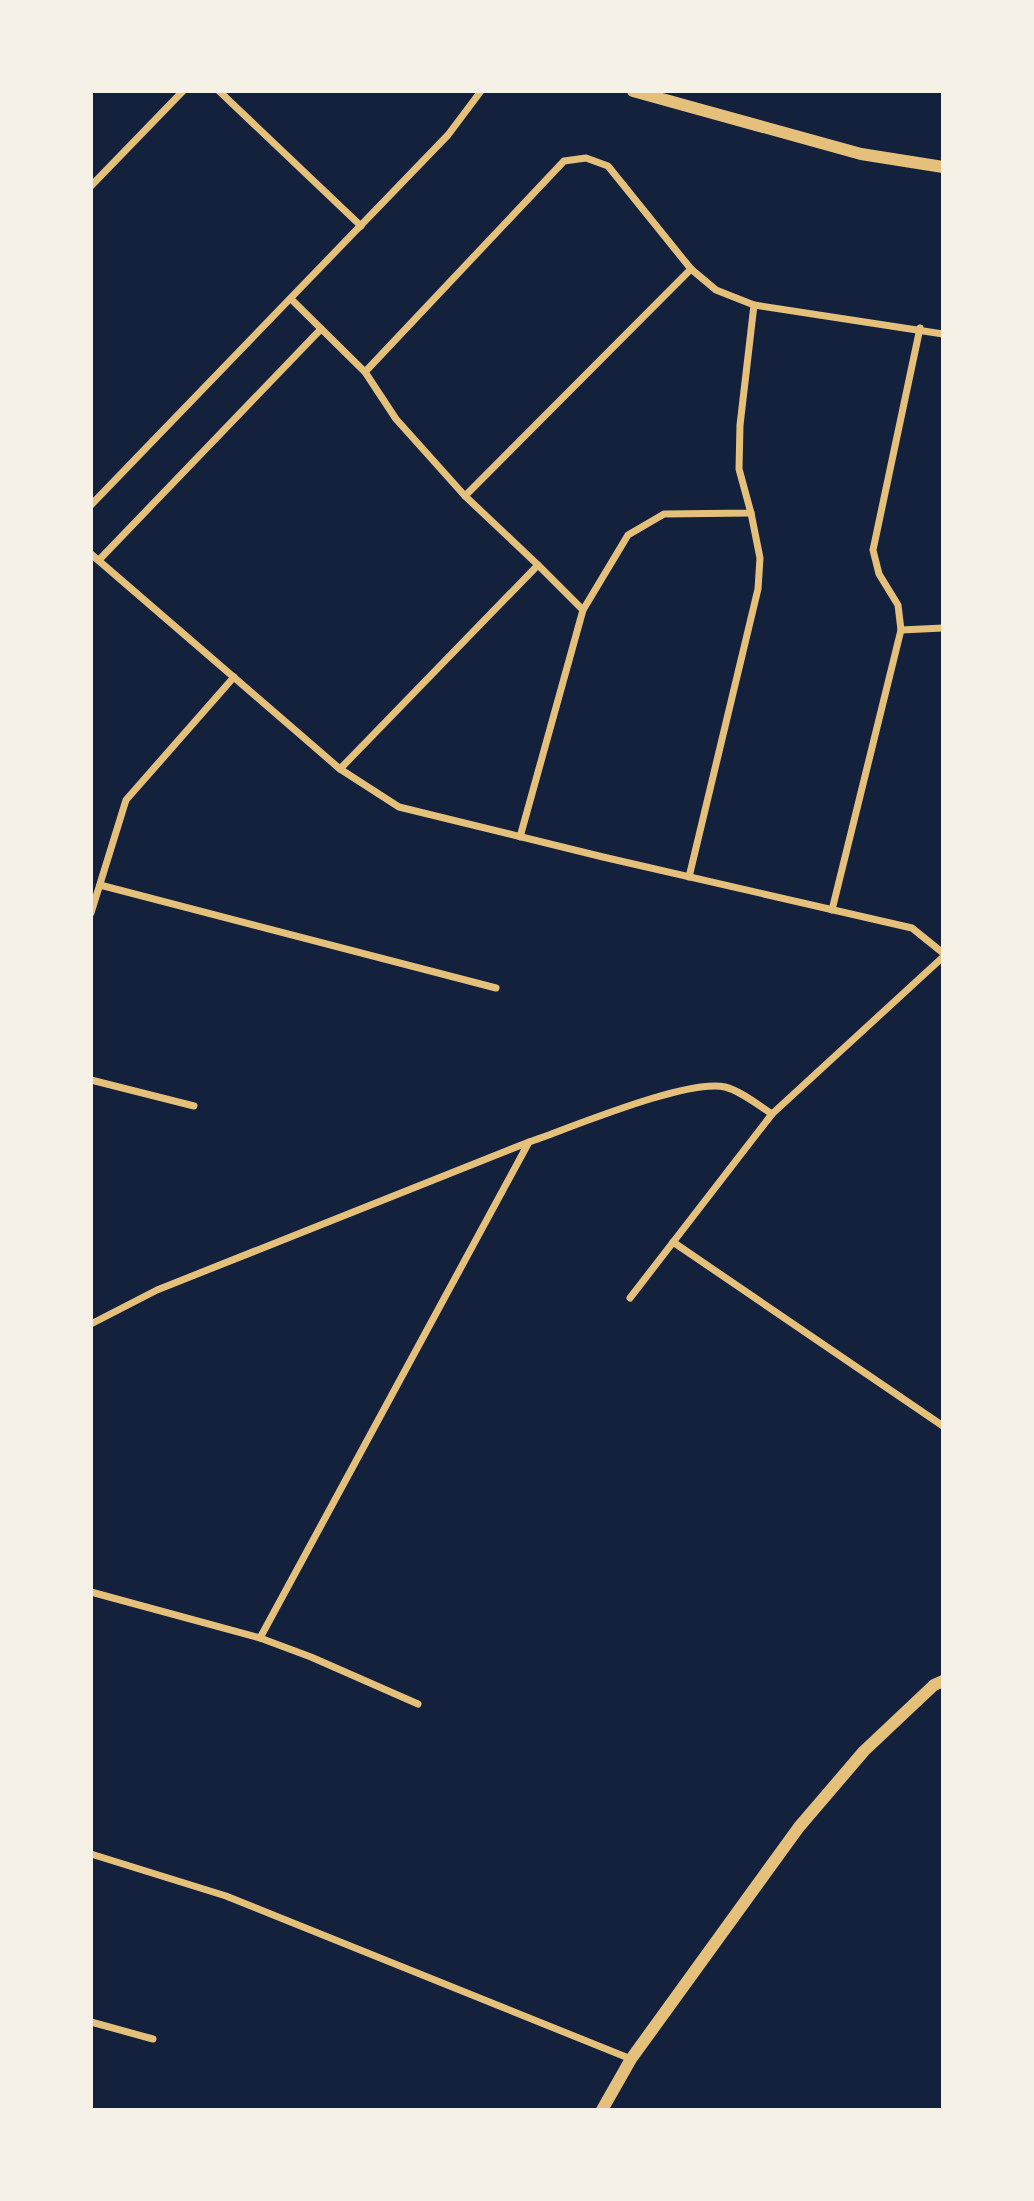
<svg xmlns="http://www.w3.org/2000/svg" width="1034" height="2201" font-family="Roboto,sans-serif">
<rect width="100%" height="100%" fill="#14213d"/>
<g fill="none" stroke-linecap="round" stroke-linejoin="round">
<!-- minor -->
<g stroke="#e5c07b" stroke-width="7">
<polyline points="219,91 361,226"/>
<polyline points="91,186 183,91"/>
<polyline points="691,269 716,290 754,305 943,334"/>
<polyline points="291,299 365,372 396,419 465,496 538,565"/>
<polyline points="365,372 564,161 586,158 608,166 691,269 465,496"/>
<polyline points="91,505 448,135 481,91"/>
<polyline points="91,554 340,769 399,807 603,857 912,928 943,953"/>
<polyline points="99,560 321,329"/>
<polyline points="583,610 628,535 664,514 751,513 739,469 740,425 754,305"/>
<polyline points="901,630 943,628"/>
<polyline points="340,769 538,565 583,610 520,837"/>
<polyline points="689,877 758,589 760,558 751,513"/>
<polyline points="100,885 496,988"/>
<polyline points="832,910 901,630 898,605 879,574 873,550 920,328"/>
<polyline points="91,913 126,800 234,677"/>
<polyline points="91,1080 194,1106"/>
<polyline points="673,1242 943,1426"/>
<polyline points="630,1298 772,1114"/>
<polyline points="91,1324 157,1290 529,1142"/>
<polyline points="91,1592 260,1638 311,1657 418,1704"/>
<path d="M260,1638L529,1142C570,1128 688,1078 725,1087C741,1091 758,1105 772,1114L943,957"/>
<polyline points="91,1854 226,1896 631,2059"/>
<polyline points="91,2022 153,2039"/>
</g>
<!-- tertiary -->
<g stroke="#e5c07b" stroke-width="12">
<polyline points="633,91 861,154 943,167"/>
<polyline points="602,2110 631,2059 799,1827 864,1751 934,1685 943,1681"/>
</g>
</g>
<!-- border -->
<rect width="1034" height="2201" fill="none" stroke="#f6f1e7" stroke-width="186"/>
</svg>
